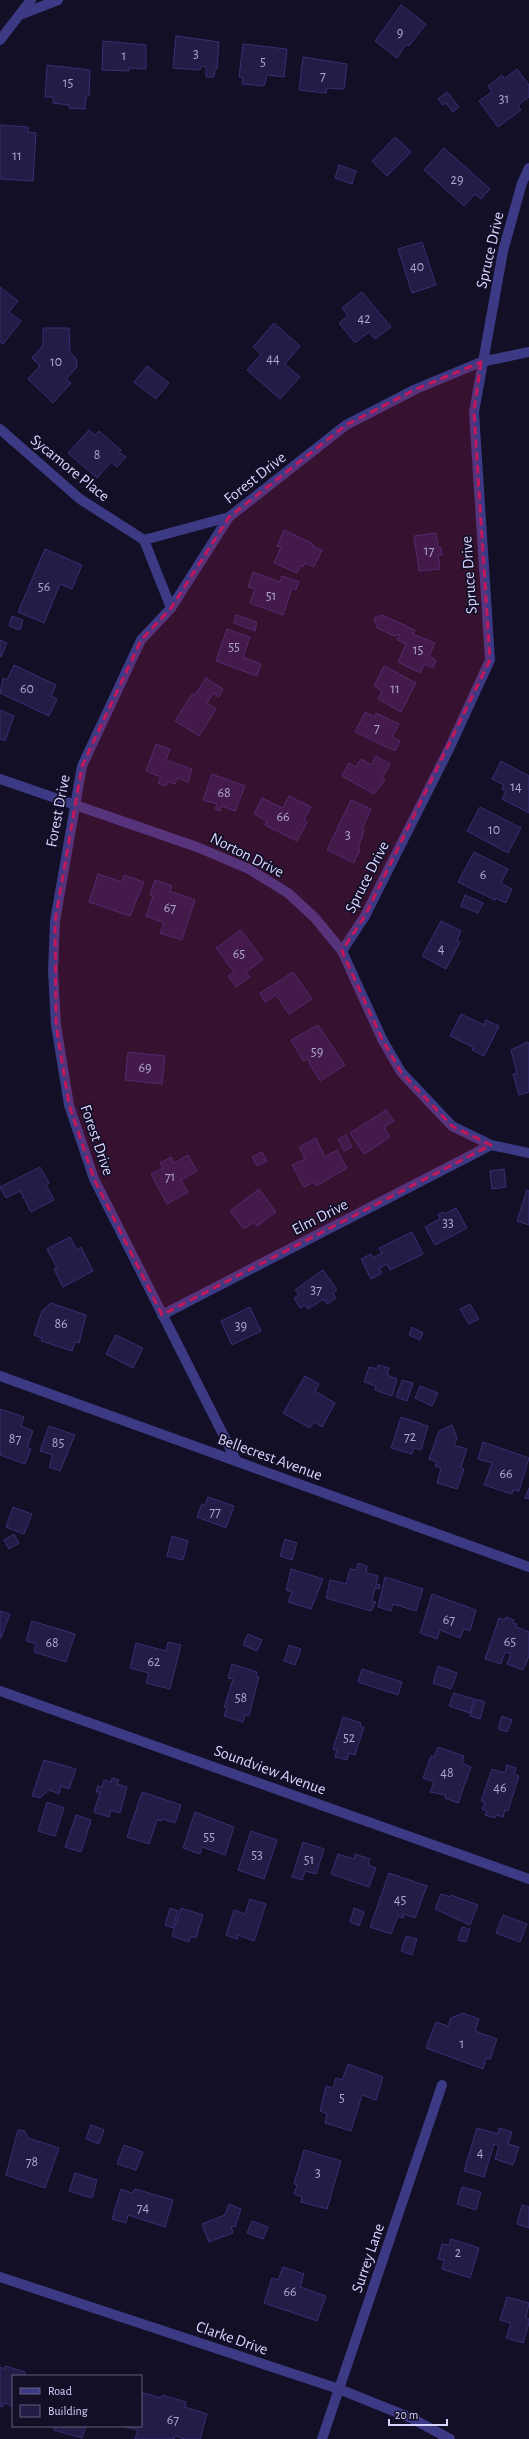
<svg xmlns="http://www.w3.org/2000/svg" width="529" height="2439" font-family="'Alegreya Sans',sans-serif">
<rect width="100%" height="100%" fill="#130f26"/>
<!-- building -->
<g fill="#241b47" stroke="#3b2d73">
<polygon points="401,5 426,24 409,46 406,44 397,58 375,41"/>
<polygon points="176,36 219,42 217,69 215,69 214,77 206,77 206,67 201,66 200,70 173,68"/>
<polygon points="103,41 146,45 146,69 129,68 129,71 102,70"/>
<polygon points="243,44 287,49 284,77 267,75 264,86 242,84 243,78 239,77"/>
<polygon points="303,57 347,64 344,89 327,88 326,93 299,90"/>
<polygon points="47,65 90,70 89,96 86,96 85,109 69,108 69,105 53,103 53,97 45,97"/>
<polygon points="517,69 529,85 529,97 518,105 521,110 498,127 479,101 492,92 488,86 502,75 504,79"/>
<polygon points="447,92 459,107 453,112 446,103 443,105 438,99"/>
<polygon points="0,125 28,127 28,132 36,133 33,181 0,179"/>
<polygon points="395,137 411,152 387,176 372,161"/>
<polygon points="444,148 490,189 481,199 475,194 464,206 424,170"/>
<polygon points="339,165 356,171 352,184 335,178"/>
<polygon points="422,242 436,285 412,293 398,249"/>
<polygon points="0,287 18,301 9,312 21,321 3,344 0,342"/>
<polygon points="362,292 391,327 375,339 369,332 355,343 339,323 348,316 342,308"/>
<polygon points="274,323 300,346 285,364 300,377 280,399 247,370 261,354 253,347"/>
<polygon points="43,328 69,328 70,353 76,358 77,367 66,379 71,383 53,403 28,379 40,366 32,358 43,345"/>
<polygon points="147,366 169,383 156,399 134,382"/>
<polygon points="89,430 95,435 99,431 121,450 119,452 126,457 117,467 111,462 97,478 68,453"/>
<polygon points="284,530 313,544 312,546 322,550 314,567 305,563 303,567 300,565 297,573 274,563 281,547 277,546"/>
<polygon points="436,533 438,547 441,547 442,555 438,555 440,569 419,571 414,536"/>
<polygon points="45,549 82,565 72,589 60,584 44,623 18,612"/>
<polygon points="253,572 280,582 282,576 299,582 296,590 292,588 283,615 250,603 255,589 248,587"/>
<polygon points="236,615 257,622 255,631 234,623"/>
<polygon points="382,615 415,630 413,634 435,643 429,656 436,660 433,668 424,664 420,673 398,662 406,644 397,640 400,634 394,636 377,628 374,618"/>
<polygon points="12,616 23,620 20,630 9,626"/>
<polygon points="227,629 250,637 243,657 261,664 257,676 216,661"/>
<polygon points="0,640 7,643 1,657 0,657"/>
<polygon points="14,665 56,685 51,696 57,699 49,716 0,693 3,678 7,680"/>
<polygon points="384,666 416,683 401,712 378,699 382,691 374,686"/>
<polygon points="206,678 223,689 219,697 213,693 207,703 216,709 199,736 175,721 192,694 195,695"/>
<polygon points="0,710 14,716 5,741 0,739"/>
<polygon points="365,712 375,717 376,713 399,724 392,737 400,741 395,751 355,732"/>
<polygon points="156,744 170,749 166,760 192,769 188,782 177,778 175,784 168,782 166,786 158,783 161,777 146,771"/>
<polygon points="376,756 390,764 382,778 385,780 374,794 342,776 349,763 356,767 361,759 371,765"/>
<polygon points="501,761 529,776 529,813 502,799 506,791 502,789 504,785 492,779"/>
<polygon points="212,774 245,786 235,811 221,806 220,811 215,809 217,804 203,800"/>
<polygon points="289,796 311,807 304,820 307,822 297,841 265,825 267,821 254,814 262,798 283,808"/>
<polygon points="351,800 371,809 362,829 364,830 358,849 360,850 354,863 327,850"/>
<polygon points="480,807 521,828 508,853 467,831"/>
<polygon points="474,852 508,869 501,883 512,889 506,903 496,898 495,900 458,882"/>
<polygon points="98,874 122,882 124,875 144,882 130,916 89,902"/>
<polygon points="155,880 172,886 170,891 195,900 182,940 160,933 164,923 146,916 153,896 150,895"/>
<polygon points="465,895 483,903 478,913 461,906"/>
<polygon points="441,921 461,931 457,941 460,942 446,969 422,956"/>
<polygon points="241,930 263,960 246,972 250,977 236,987 228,976 234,972 216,948"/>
<polygon points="293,972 312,999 289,1014 276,995 265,1002 260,993"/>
<polygon points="461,1014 484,1025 486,1020 499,1026 484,1056 472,1050 473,1047 450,1036"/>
<polygon points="318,1025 345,1065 320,1081 307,1059 303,1061 291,1040"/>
<polygon points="527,1042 529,1043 529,1092 519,1095 513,1074 517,1073 511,1050"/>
<polygon points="128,1052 165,1056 162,1084 125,1080"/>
<polygon points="386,1110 394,1121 384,1127 390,1137 364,1154 350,1133"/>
<polygon points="346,1135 352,1147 344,1151 338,1139"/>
<polygon points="316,1138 325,1157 337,1150 347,1168 316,1186 315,1182 304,1187 292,1165 305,1159 299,1147"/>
<polygon points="262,1152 267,1161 257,1166 252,1157"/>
<polygon points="188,1155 197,1171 181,1180 188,1192 167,1204 151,1174 163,1168 160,1163 171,1157 174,1163"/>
<polygon points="40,1167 49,1183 46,1185 54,1200 31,1212 20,1191 6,1198 0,1187"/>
<polygon points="504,1169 506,1187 492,1189 490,1171"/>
<polygon points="259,1189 276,1212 257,1226 254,1222 244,1229 230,1211"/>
<polygon points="527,1190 529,1191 529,1225 517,1221"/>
<polygon points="456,1208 467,1228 435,1245 425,1227 440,1219 438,1214 443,1212 445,1214"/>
<polygon points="412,1232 423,1254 390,1270 387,1264 379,1268 382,1273 371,1279 361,1259 371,1254 373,1258 382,1253 379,1248"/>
<polygon points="70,1237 77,1250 81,1247 93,1271 63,1287 54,1269 57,1268 47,1249"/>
<polygon points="323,1270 337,1290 333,1293 336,1298 327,1304 324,1299 308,1309 305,1305 300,1308 294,1298 299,1295 295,1290"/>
<polygon points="51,1303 86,1315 79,1343 75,1342 72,1351 41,1341 42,1338 34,1335 42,1311"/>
<polygon points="470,1304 479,1319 469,1324 460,1309"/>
<polygon points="250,1307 261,1331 232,1345 221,1321"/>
<polygon points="412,1327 423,1333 420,1340 409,1335"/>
<polygon points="116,1335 143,1348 133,1368 106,1354"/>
<polygon points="378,1365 389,1368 387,1375 397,1379 392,1396 375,1390 376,1386 364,1382 369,1367 377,1369"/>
<polygon points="305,1376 319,1384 315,1391 335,1403 322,1427 314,1422 310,1428 283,1413"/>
<polygon points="402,1380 413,1383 407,1401 396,1397"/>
<polygon points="420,1386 438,1393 432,1406 415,1398"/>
<polygon points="0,1409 24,1417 21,1426 33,1431 27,1447 31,1449 25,1464 0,1455"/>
<polygon points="401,1417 428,1426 421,1450 414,1448 412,1454 391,1448"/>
<polygon points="452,1425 457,1438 454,1445 467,1449 461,1467 464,1469 457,1489 437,1483 441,1468 435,1466 437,1462 429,1459 439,1431"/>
<polygon points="49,1426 75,1435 60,1471 49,1467 53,1455 40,1451"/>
<polygon points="483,1442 529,1458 519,1491 513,1490 512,1494 484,1485 492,1463 478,1459"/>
<polygon points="529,1488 529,1499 525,1498"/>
<polygon points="208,1497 234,1506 226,1528 197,1517 202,1504 205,1505"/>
<polygon points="13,1507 32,1514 24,1534 6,1527"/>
<polygon points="14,1534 19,1543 9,1549 4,1540"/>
<polygon points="172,1536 188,1541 183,1560 167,1556"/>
<polygon points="285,1539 297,1543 292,1560 280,1556"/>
<polygon points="358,1563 367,1566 366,1573 378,1576 376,1584 380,1585 379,1589 375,1588 372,1601 376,1602 371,1611 326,1598 330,1580 346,1584 350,1569 356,1570"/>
<polygon points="291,1569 323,1579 311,1609 288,1602 292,1592 286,1590"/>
<polygon points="385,1577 423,1589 416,1611 393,1604 391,1611 378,1607"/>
<polygon points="432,1594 476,1610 470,1631 464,1629 460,1638 440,1630 437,1639 420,1633"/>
<polygon points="0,1611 10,1614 1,1638 0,1638"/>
<polygon points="506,1617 514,1620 513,1623 517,1624 516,1627 529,1632 529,1656 523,1670 507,1664 511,1654 505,1652 501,1664 485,1659 499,1618 505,1620"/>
<polygon points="32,1621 75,1634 66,1662 34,1652 36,1644 26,1641"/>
<polygon points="248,1634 262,1640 257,1651 243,1645"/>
<polygon points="168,1642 181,1645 170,1689 146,1683 149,1673 130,1668 136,1643 166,1651"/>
<polygon points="289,1645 301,1649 295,1665 284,1661"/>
<polygon points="232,1664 257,1672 256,1676 259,1677 249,1716 245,1715 243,1722 224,1716 227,1708 224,1707 233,1679 228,1678"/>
<polygon points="438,1666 457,1673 451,1689 433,1683"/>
<polygon points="362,1669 402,1682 398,1695 358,1682"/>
<polygon points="454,1693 474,1699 470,1713 449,1706"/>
<polygon points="476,1699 485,1702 480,1719 470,1716"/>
<polygon points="502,1716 512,1720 507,1732 498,1729"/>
<polygon points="343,1717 361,1723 360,1726 364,1727 355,1755 349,1753 347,1760 335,1757 337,1750 333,1749"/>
<polygon points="438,1747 464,1756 462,1763 471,1767 458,1803 445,1798 446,1795 430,1792 434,1782 423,1778 431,1756 434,1757"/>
<polygon points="44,1760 76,1769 69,1789 61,1786 59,1794 49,1790 40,1798 32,1796"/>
<polygon points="507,1765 516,1768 514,1774 519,1776 508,1811 505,1810 503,1817 496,1815 495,1818 485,1815 487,1811 482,1809 485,1802 481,1801 492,1769 505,1773"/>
<polygon points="112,1778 119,1780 117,1784 127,1787 120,1813 111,1810 109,1817 94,1812 100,1792 96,1792 98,1786 102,1787 104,1780 111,1782"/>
<polygon points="142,1792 181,1805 175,1823 162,1819 161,1821 157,1820 149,1844 127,1837"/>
<polygon points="47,1802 64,1808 55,1836 38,1831"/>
<polygon points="195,1812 234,1827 225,1855 202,1847 200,1854 183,1848"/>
<polygon points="76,1815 91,1820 81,1852 65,1847"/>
<polygon points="251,1831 277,1840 264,1879 238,1870"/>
<polygon points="303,1842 324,1849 316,1874 305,1871 302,1880 292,1877"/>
<polygon points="338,1854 354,1859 355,1854 370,1859 368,1865 376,1868 369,1887 331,1874"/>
<polygon points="389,1873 427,1886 415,1918 404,1914 403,1918 398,1916 391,1934 370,1927"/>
<polygon points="441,1894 450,1897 451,1895 478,1905 470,1925 435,1909"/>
<polygon points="250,1899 266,1904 254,1941 238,1935 237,1939 226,1935 234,1910 245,1914"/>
<polygon points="170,1908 178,1911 173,1928 165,1925"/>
<polygon points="181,1908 203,1915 196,1938 191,1936 189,1942 172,1936"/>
<polygon points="354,1908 364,1912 359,1926 350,1922"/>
<polygon points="503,1915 527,1924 520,1942 496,1933"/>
<polygon points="462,1927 470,1929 466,1942 458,1940"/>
<polygon points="406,1936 417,1939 412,1955 401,1951"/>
<polygon points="463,2013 479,2019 475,2031 497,2039 490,2059 486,2058 483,2069 426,2048 436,2022 448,2026 451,2018"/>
<polygon points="348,2064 383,2077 376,2100 362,2095 351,2131 325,2123 327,2114 320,2111 326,2086 333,2088 336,2078 342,2080"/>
<polygon points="91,2125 104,2130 99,2144 86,2139"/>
<polygon points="477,2128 498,2134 499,2128 512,2132 508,2144 519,2147 513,2165 495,2159 499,2146 494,2144 484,2177 464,2171"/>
<polygon points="18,2130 25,2131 28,2138 59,2148 45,2188 6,2175"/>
<polygon points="124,2145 143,2152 136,2170 117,2164"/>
<polygon points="304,2150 341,2161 327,2209 301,2202 302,2197 294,2194 297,2185 294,2184"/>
<polygon points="75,2173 97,2180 92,2198 69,2191"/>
<polygon points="462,2187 481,2192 476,2210 457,2204"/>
<polygon points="121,2189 132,2193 135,2189 173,2200 165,2227 128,2215 126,2223 112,2219"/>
<polygon points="229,2204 241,2209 235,2227 231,2226 233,2233 209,2242 202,2224 225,2215"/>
<polygon points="522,2205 529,2207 529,2228 517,2224"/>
<polygon points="252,2221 268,2227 263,2239 247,2233"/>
<polygon points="451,2239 479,2248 470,2278 442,2269 444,2260 438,2259 442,2244 449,2245"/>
<polygon points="283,2267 304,2274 300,2287 326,2296 317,2321 264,2303 272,2278 278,2280"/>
<polygon points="507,2297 529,2303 526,2318 529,2319 529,2323 523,2343 506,2338 511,2323 500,2320"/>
<polygon points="5,2366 25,2372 24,2376 13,2376 13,2406 4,2403 2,2407 0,2406 0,2367 4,2369"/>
<polygon points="141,2392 161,2398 162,2395 186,2402 185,2407 207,2414 200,2439 185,2439 175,2436 174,2439 135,2439 138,2430 126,2427 141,2426"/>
<polygon points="55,2426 86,2426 82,2438 54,2430"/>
</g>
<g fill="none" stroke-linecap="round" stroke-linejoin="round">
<!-- street -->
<g stroke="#3d3a85" stroke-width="10">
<polyline points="22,14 58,0"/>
<polyline points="0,40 31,0"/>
<polyline points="0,429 80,499 144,540 171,608"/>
<polyline points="144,540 229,517"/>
<polyline points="0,779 197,847 249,869 288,893 315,918 342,951 382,1039 401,1072 452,1126 491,1145 529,1153"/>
<polyline points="342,951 365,916 450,747 490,660 474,412 503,251 522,183 529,168"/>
<polyline points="162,1315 491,1145"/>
<polyline points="0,1376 529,1567"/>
<polyline points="236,1460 94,1179 69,1105 56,1025 53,971 55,921 82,766 141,640 171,608 229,517 346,425 416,389 481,362 529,352"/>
<polyline points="0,1691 529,1879"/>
<polyline points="0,2277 339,2389 411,2418 450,2439"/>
<polyline points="322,2439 442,2085"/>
</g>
</g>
<!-- marked area -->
<path fill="#c2185b" fill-opacity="0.2" stroke="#c2185b" stroke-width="3" stroke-dasharray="8 5" stroke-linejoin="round" d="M481,362L474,412L490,660L365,916L342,951L382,1039L401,1072L452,1126L491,1145L162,1315L94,1179L69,1105L56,1025L55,921L82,766L141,640L171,608L229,517L346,425L416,389Z"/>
<g text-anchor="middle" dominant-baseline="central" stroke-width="3.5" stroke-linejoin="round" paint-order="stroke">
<!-- number labels -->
<g font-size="14" fill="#aca6d1">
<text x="400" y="33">9</text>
<text x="196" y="54">3</text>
<text x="124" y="56">1</text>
<text x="263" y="62">5</text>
<text x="323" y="76">7</text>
<text x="68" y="83">15</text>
<text x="504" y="99">31</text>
<text x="17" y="156">11</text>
<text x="457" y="180">29</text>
<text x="417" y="267">40</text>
<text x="364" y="319">42</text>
<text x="273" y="359">44</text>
<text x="56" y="362">10</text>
<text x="97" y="455">8</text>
<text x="429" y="551">17</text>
<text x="44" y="587">56</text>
<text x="271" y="596">51</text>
<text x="234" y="647">55</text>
<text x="418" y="650">15</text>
<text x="27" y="689">60</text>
<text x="395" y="689">11</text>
<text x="377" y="728">7</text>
<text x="516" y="787">14</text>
<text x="224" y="793">68</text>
<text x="283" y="817">66</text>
<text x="494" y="830">10</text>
<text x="348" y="835">3</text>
<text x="483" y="875">6</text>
<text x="170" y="908">67</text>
<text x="441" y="949">4</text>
<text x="239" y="954">65</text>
<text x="317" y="1052">59</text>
<text x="145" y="1068">69</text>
<text x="170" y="1177">71</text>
<text x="448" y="1223">33</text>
<text x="316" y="1290">37</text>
<text x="61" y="1324">86</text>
<text x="241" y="1326">39</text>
<text x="410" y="1437">72</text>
<text x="15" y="1439">87</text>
<text x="58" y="1443">85</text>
<text x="506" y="1474">66</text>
<text x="215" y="1512">77</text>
<text x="449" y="1620">67</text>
<text x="510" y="1642">65</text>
<text x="52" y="1643">68</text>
<text x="154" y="1662">62</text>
<text x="241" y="1698">58</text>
<text x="349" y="1738">52</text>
<text x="447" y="1773">48</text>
<text x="500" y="1788">46</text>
<text x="209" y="1837">55</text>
<text x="257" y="1855">53</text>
<text x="309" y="1860">51</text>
<text x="400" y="1900">45</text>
<text x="462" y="2044">1</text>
<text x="342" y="2098">5</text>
<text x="480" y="2153">4</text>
<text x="32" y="2162">78</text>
<text x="318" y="2173">3</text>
<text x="143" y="2208">74</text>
<text x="458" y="2253">2</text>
<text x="290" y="2292">66</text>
<text x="173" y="2420">67</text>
</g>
<!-- street labels -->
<g font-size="16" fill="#d9d4ff" stroke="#130f26">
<text transform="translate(490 250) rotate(-77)">Spruce Drive</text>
<text transform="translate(70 468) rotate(39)">Sycamore Place</text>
<text transform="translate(255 478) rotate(-38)">Forest Drive</text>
<text transform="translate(469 575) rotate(-94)">Spruce Drive</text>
<text transform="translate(58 811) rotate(-79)">Forest Drive</text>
<text transform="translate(247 855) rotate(27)">Norton Drive</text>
<text transform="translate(367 877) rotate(-63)">Spruce Drive</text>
<text transform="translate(97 1140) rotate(71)">Forest Drive</text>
<text transform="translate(320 1217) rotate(-27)">Elm Drive</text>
<text transform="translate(270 1457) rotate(20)">Bellecrest Avenue</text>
<text transform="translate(270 1770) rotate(20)">Soundview Avenue</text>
<text transform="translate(368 2258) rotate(-71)">Surrey Lane</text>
<text transform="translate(232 2338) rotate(19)">Clarke Drive</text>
</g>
</g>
<!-- legend -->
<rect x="12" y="2375" width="130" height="52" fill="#130f26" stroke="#625e7d"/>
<rect x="20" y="2388" width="20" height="6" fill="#3d3a85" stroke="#625e7d"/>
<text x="48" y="2395" font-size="12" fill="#d9d4ff">Road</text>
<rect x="20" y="2405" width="20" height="12" fill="#241b47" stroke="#625e7d"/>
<text x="48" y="2415" font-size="12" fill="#d9d4ff">Building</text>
<!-- scale -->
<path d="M389 2419v6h58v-6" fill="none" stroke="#d9d4ff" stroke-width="2"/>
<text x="395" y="2419" font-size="12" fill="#d9d4ff" stroke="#130f26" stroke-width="3" paint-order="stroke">20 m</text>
</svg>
